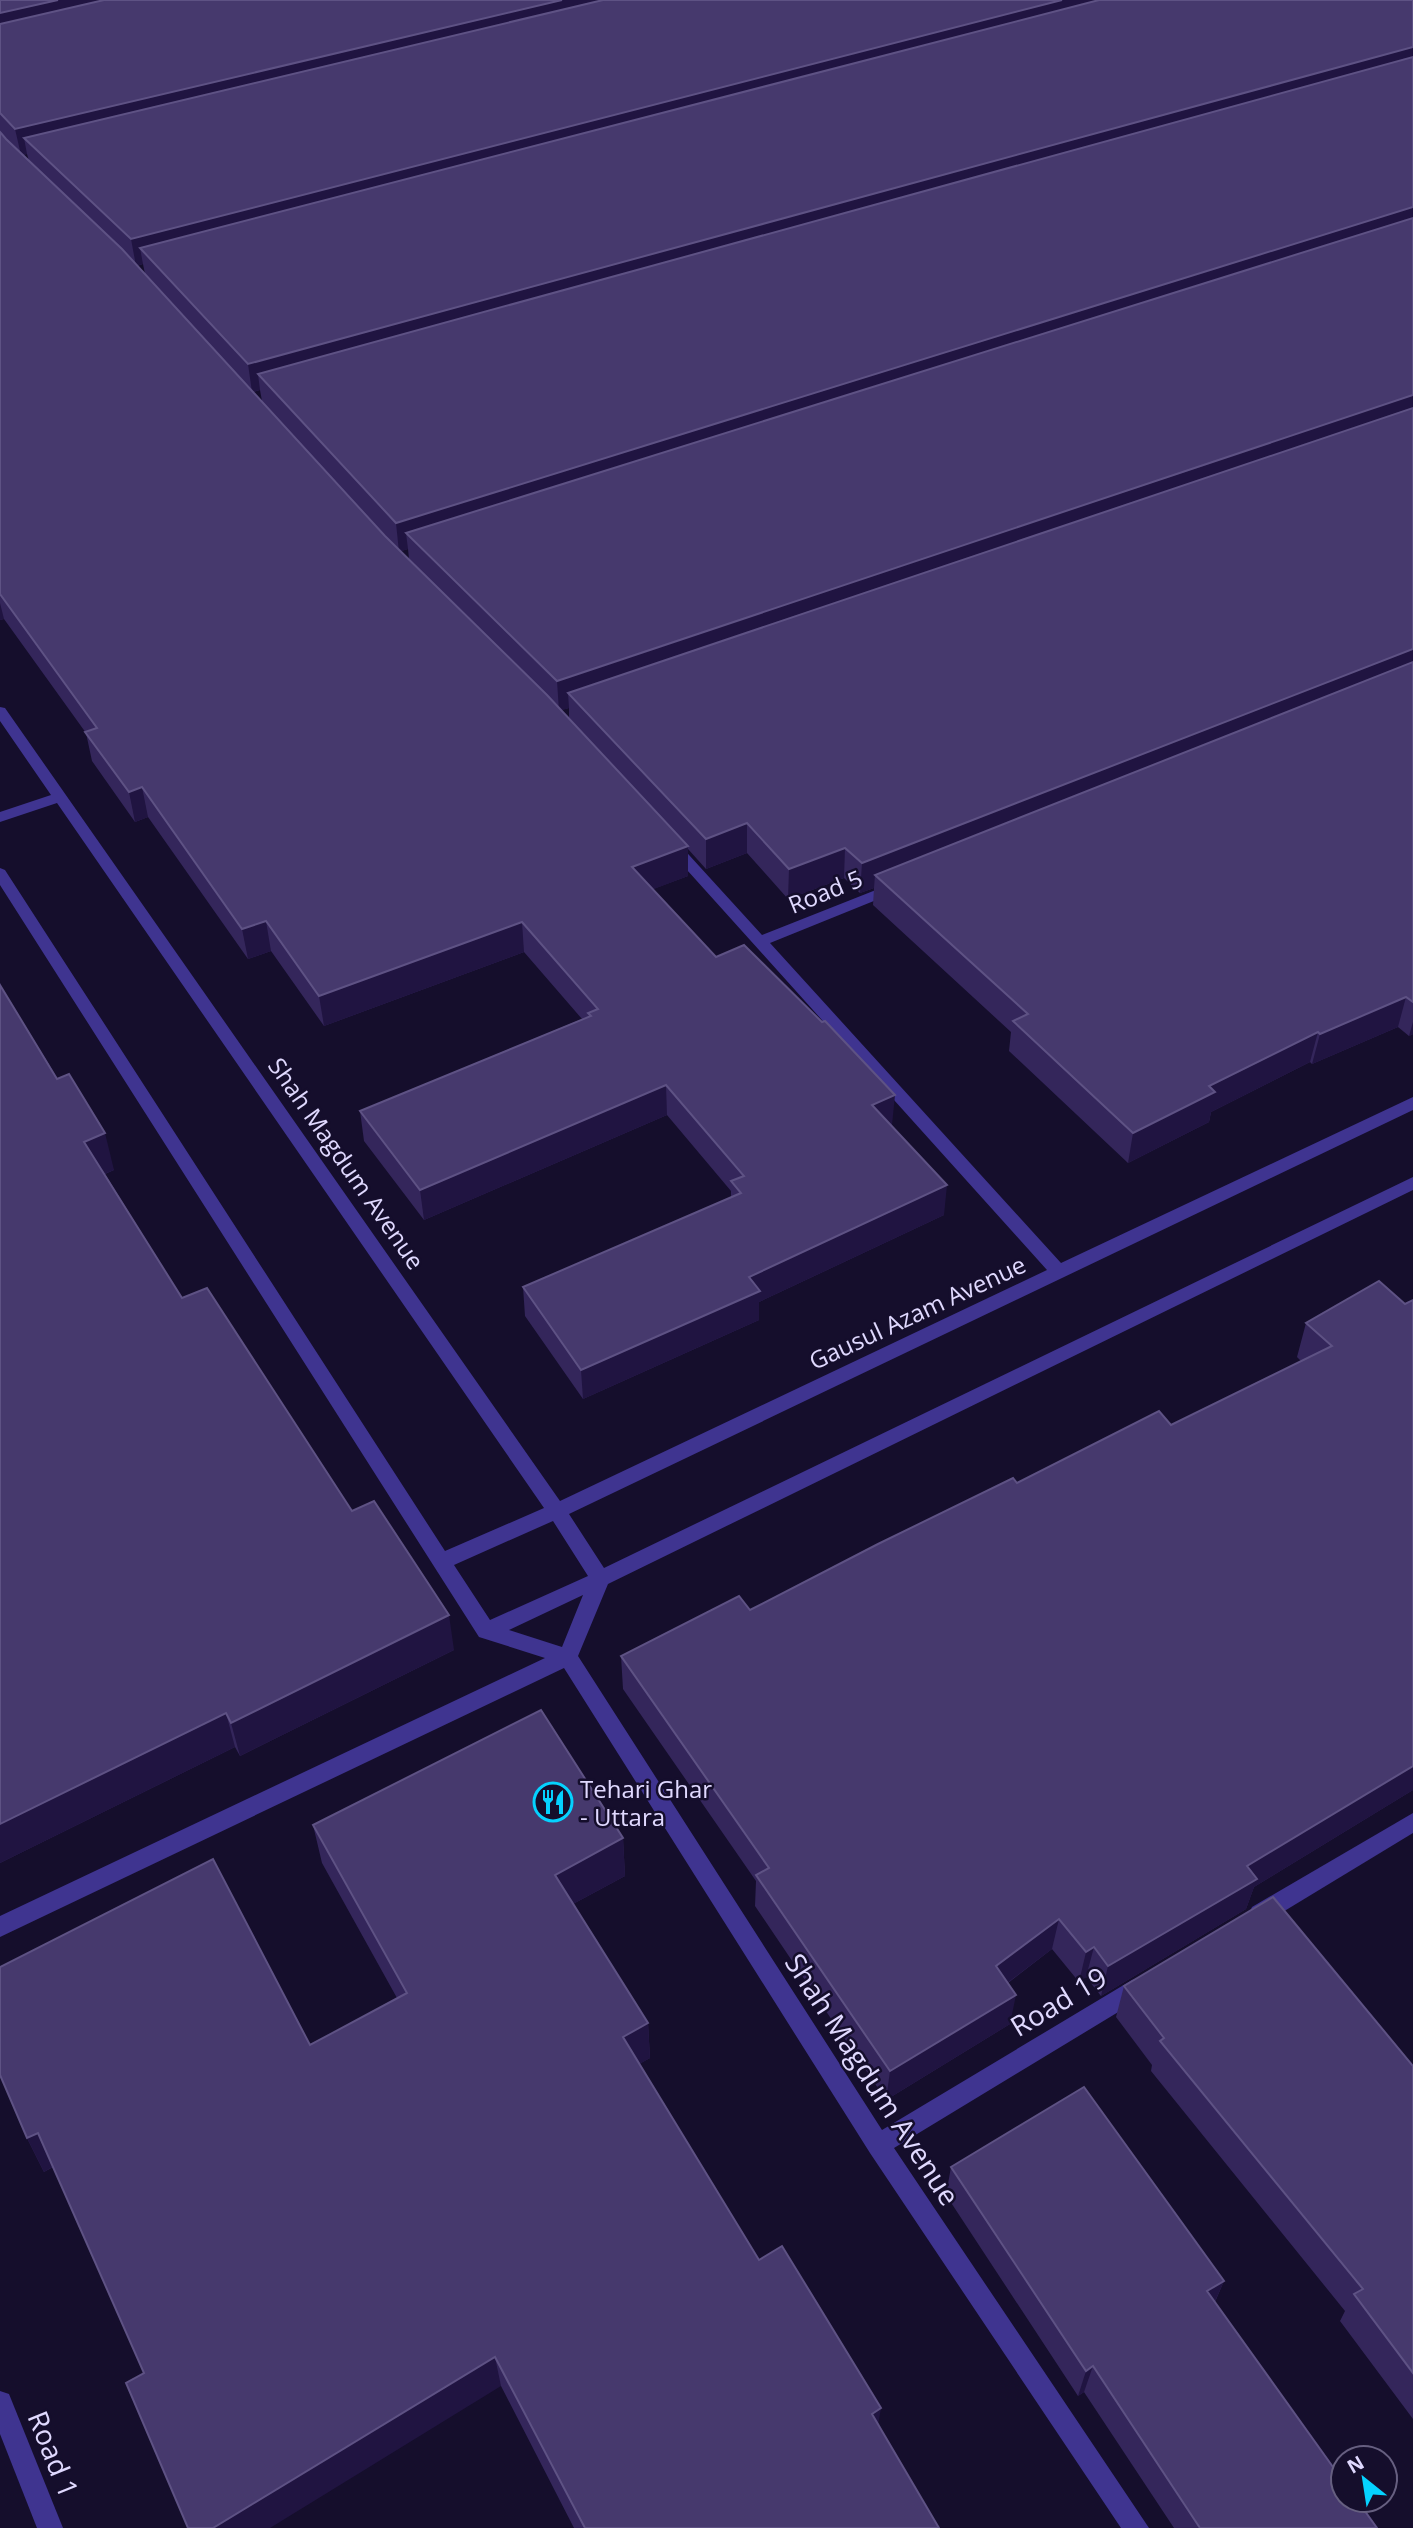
<svg xmlns="http://www.w3.org/2000/svg" width="1413" height="2528" font-family="'Open Sans',sans-serif">
<rect width="100%" height="100%" fill="#150e2c"/>
<g fill="none" stroke-linecap="round" stroke-linejoin="round">
<!-- minor -->
<g fill="#3f3490" fill-rule="evenodd">
<path d="M0,707L5,708L560,1501L1047,1270L669,850L667,847L669,844H679L762,935L891,884H901L904,887L901,890L770,943L1061,1263L1413,1097V1110L569,1514L604,1568L1413,1177V1190L608,1584L578,1656L882,2130L1132,1980L1140,1977L1148,1980L1151,1987L1148,1994L894,2148L1149,2528H1121L870,2153L564,1668L0,1937V1916L545,1658L479,1637L0,885V868L5,870L445,1551L544,1508L57,803L0,822V812L51,795L0,721ZM553,1521L588,1576L490,1620L454,1565ZM583,1595L562,1647L509,1630Z"/>
<polygon points="1413,1813 1413,1833 1268,1921 1260,1924 1252,1921 1249,1914 1252,1907"/>
<polygon points="0,2391 9,2394 63,2528 37,2528 0,2434"/>
</g>
</g>
<!-- wall -->
<g fill="#34265b" fill-rule="evenodd">
<path d="M0,0H1413V1034L1409,1036L1398,1027L1312,1064L1310,1062L1211,1112L1209,1122L1128,1163L1009,1051L1011,1032L873,905L874,888L860,893L844,878L788,899L747,853L706,869L688,849V876L653,889L716,957L892,1125H891L944,1215L759,1302V1320L583,1399L525,1316L523,1287L731,1197V1191L667,1115L424,1220L364,1141L360,1111L582,1019L524,952L324,1026L271,951L248,959L148,817L135,822L92,761L86,733L4,619L0,620ZM27,154L29,161L22,155ZM143,264L145,274L137,266ZM260,390L262,401L253,392ZM408,549L409,559L401,551ZM569,708V719L561,710Z"/>
<polygon points="0,985 114,1170 105,1174 182,1298 352,1511 454,1650 240,1756 235,1747 0,1863"/>
<polygon points="1413,1300 1413,1790 1254,1887 1246,1909 1101,1996 1086,1977 1079,1982 1052,1949 1008,1983 1010,2024 886,2100 755,1906 756,1881 623,1689 621,1656 750,1610 1017,1483 1171,1425 1301,1361 1297,1357 1306,1323 1405,1304"/>
<polygon points="313,1825 623,1838 625,1876 573,1904 648,2023 650,2058 639,2064 759,2260 878,2424 939,2528 574,2528 501,2386 144,2373 53,2167 44,2172 27,2138 310,2045 397,1998 322,1863"/>
<polygon points="1124,1986 1413,2066 1413,2419 1340,2321 1345,2311 1151,2071 1152,2065 1116,2017"/>
<polygon points="951,2167 1224,2281 1215,2302 1377,2528 1174,2528 1084,2392 1078,2396 946,2195"/>
</g>
<!-- shaded-wall -->
<g fill="#201441">
<polygon points="58,0 176,0 0,39 0,13"/>
<polygon points="562,0 669,0 24,138 27,154 21,155 15,129"/>
<polygon points="1062,0 1157,0 140,248 143,264 136,266 131,239"/>
<polygon points="1413,47 1413,71 258,374 260,390 252,392 248,364"/>
<polygon points="1413,207 1413,232 406,533 408,549 399,552 396,523"/>
<polygon points="1413,395 1413,421 568,693 569,708 559,711 557,681"/>
<polygon points="0,603 4,619 0,620"/>
<polygon points="1413,649 1413,675 875,875 874,888 860,893 862,863"/>
<polygon points="142,787 148,817 135,822 129,792"/>
<polygon points="747,823 747,853 706,869 706,839"/>
<polygon points="688,846 688,876 633,897 632,867"/>
<polygon points="845,848 844,878 788,899 789,869"/>
<polygon points="266,921 271,951 248,959 242,929"/>
<polygon points="522,922 524,952 324,1026 319,996"/>
<polygon points="1406,997 1398,1027 1312,1064 1320,1034"/>
<polygon points="1413,1022 1413,1034 1409,1036"/>
<polygon points="1318,1032 1310,1062 1211,1112 1209,1122 1128,1163 1133,1133 1209,1086"/>
<polygon points="666,1085 667,1115 424,1220 420,1190"/>
<polygon points="895,1095 892,1125 870,1135 872,1105"/>
<polygon points="105,1133 114,1170 94,1178 84,1142"/>
<polygon points="947,1185 944,1215 759,1302 759,1320 583,1399 581,1370 749,1277"/>
<polygon points="449,1615 454,1650 240,1756 231,1723"/>
<polygon points="226,1713 235,1747 0,1863 0,1824"/>
<polygon points="1413,1766 1413,1790 1254,1887 1246,1909 1101,1996 1108,1966 1247,1866"/>
<polygon points="623,1838 625,1876 558,1912 555,1875"/>
<polygon points="1059,1919 1052,1949 990,1996 996,1966"/>
<polygon points="1094,1947 1086,1977 1079,1982 1086,1952"/>
<polygon points="1016,1995 1010,2024 886,2100 890,2071"/>
<polygon points="648,2023 650,2058 625,2072 623,2037"/>
<polygon points="38,2133 54,2166 44,2172 27,2138"/>
<polygon points="1224,2281 1212,2308 1207,2291"/>
<polygon points="495,2357 501,2386 270,2528 213,2528"/>
<polygon points="1093,2366 1084,2392 1078,2396 1086,2371"/>
<polygon points="881,2408 876,2437 872,2414"/>
</g>
<!-- building -->
<g fill="#46396d" stroke="#5e5284" stroke-width="2">
<polygon points="0,0 58,0 0,13"/>
<polygon points="104,0 562,0 15,129 0,113 0,24"/>
<polygon points="603,0 1062,0 131,239 24,138"/>
<polygon points="1099,0 1413,0 1413,47 248,364 140,248"/>
<polygon points="1413,57 1413,207 396,523 258,374"/>
<polygon points="0,132 6,139 122,249 385,536 547,695 688,846 632,867 716,957 744,945 822,1022 825,1021 895,1095 872,1105 947,1185 749,1277 760,1291 581,1370 523,1287 741,1193 731,1181 744,1176 666,1085 420,1190 360,1111 591,1016 588,1013 598,1009 522,922 319,996 266,921 242,929 142,787 129,792 85,732 97,728 0,594"/>
<polygon points="1413,218 1413,395 557,681 406,533"/>
<polygon points="1413,408 1413,649 862,863 845,848 789,869 747,823 706,839 568,693"/>
<polygon points="1413,662 1413,1002 1406,997 1320,1034 1318,1032 1209,1086 1215,1092 1133,1133 1013,1021 1028,1014 875,875"/>
<polygon points="0,985 57,1079 69,1074 105,1133 84,1142 182,1298 207,1288 352,1511 374,1501 449,1615 231,1723 226,1713 0,1824"/>
<polygon points="1379,1281 1405,1304 1413,1300 1413,1766 1247,1866 1257,1879 1108,1966 1094,1947 1086,1952 1059,1919 996,1966 1016,1995 890,2071 756,1875 769,1868 621,1656 739,1596 750,1610 878,1544 1013,1478 1017,1483 1159,1411 1171,1425 1332,1346 1306,1323"/>
<polygon points="541,1710 623,1838 555,1875 648,2023 623,2037 759,2260 782,2246 881,2408 872,2414 939,2528 585,2528 495,2357 213,2528 188,2528 126,2383 144,2373 38,2133 27,2138 0,2075 0,1967 213,1859 310,2045 407,1993 313,1825"/>
<polygon points="1273,1897 1413,2066 1413,2373 1354,2294 1363,2289 1160,2041 1164,2038 1124,1986"/>
<polygon points="1084,2087 1224,2281 1207,2291 1343,2481 1343,2500 1357,2500 1377,2528 1200,2528 1093,2366 1086,2371 951,2167"/>
</g>
<!-- icons -->
<defs>
<symbol id="restaurant-ring" viewBox="-11 -11 22 22"><circle r="9.5" fill="#150e2c" stroke="#05d2ff" stroke-width="1.5"/><path d="M-5-6h1v4h1v-4h1v4h1v-4h1v5L-1.5 .5V6h-2V.5L-5-1ZM5-6V6H3V1.5H1.5Q1.5-4 5-6Z" fill="#05d2ff"/></symbol>
</defs>
<g fill-rule="evenodd">
<use href="#restaurant-ring" x="531" y="1780" width="44" height="44"/>
</g>
<g text-anchor="middle" dominant-baseline="central" stroke-width="5" stroke-linejoin="round" paint-order="stroke">
<!-- street labels -->
<g font-size="24" fill="#e0d9ff" stroke="#150e2c">
<text transform="translate(825 891) rotate(-22)">Road 5</text>
<text transform="translate(347 1163) rotate(55)">Shah Magdum Avenue</text>
<text transform="translate(917 1312) rotate(-25)">Gausul Azam Avenue</text>
</g>
<!-- poi labels -->
<g font-size="24" fill="#e0d9ff" stroke="#150e2c" text-anchor="start">
<text x="580" y="1788">Tehari Ghar<tspan x="580" dy="28">- Uttara</tspan></text>
</g>
<!-- near-street labels -->
<g font-size="28" fill="#e0d9ff" stroke="#150e2c">
<text transform="translate(1058 2001) rotate(-31)">Road 19</text>
<text transform="translate(873 2079) rotate(57)">Shah Magdum Avenue</text>
<text transform="translate(54 2454) rotate(68)">Road 1</text>
</g>
</g>
<!-- north arrow -->
<g transform="translate(1364 2479) rotate(330)"><circle r="33" fill="#150e2c" stroke="#665f80" stroke-width="2"/>
<path d="M0-5L12 26L0 18L-12 26Z" fill="#05d2ff"/>
<text y="-10" font-size="19" font-weight="bold" text-anchor="middle" fill="#e0d9ff">N</text>
</g>
</svg>
